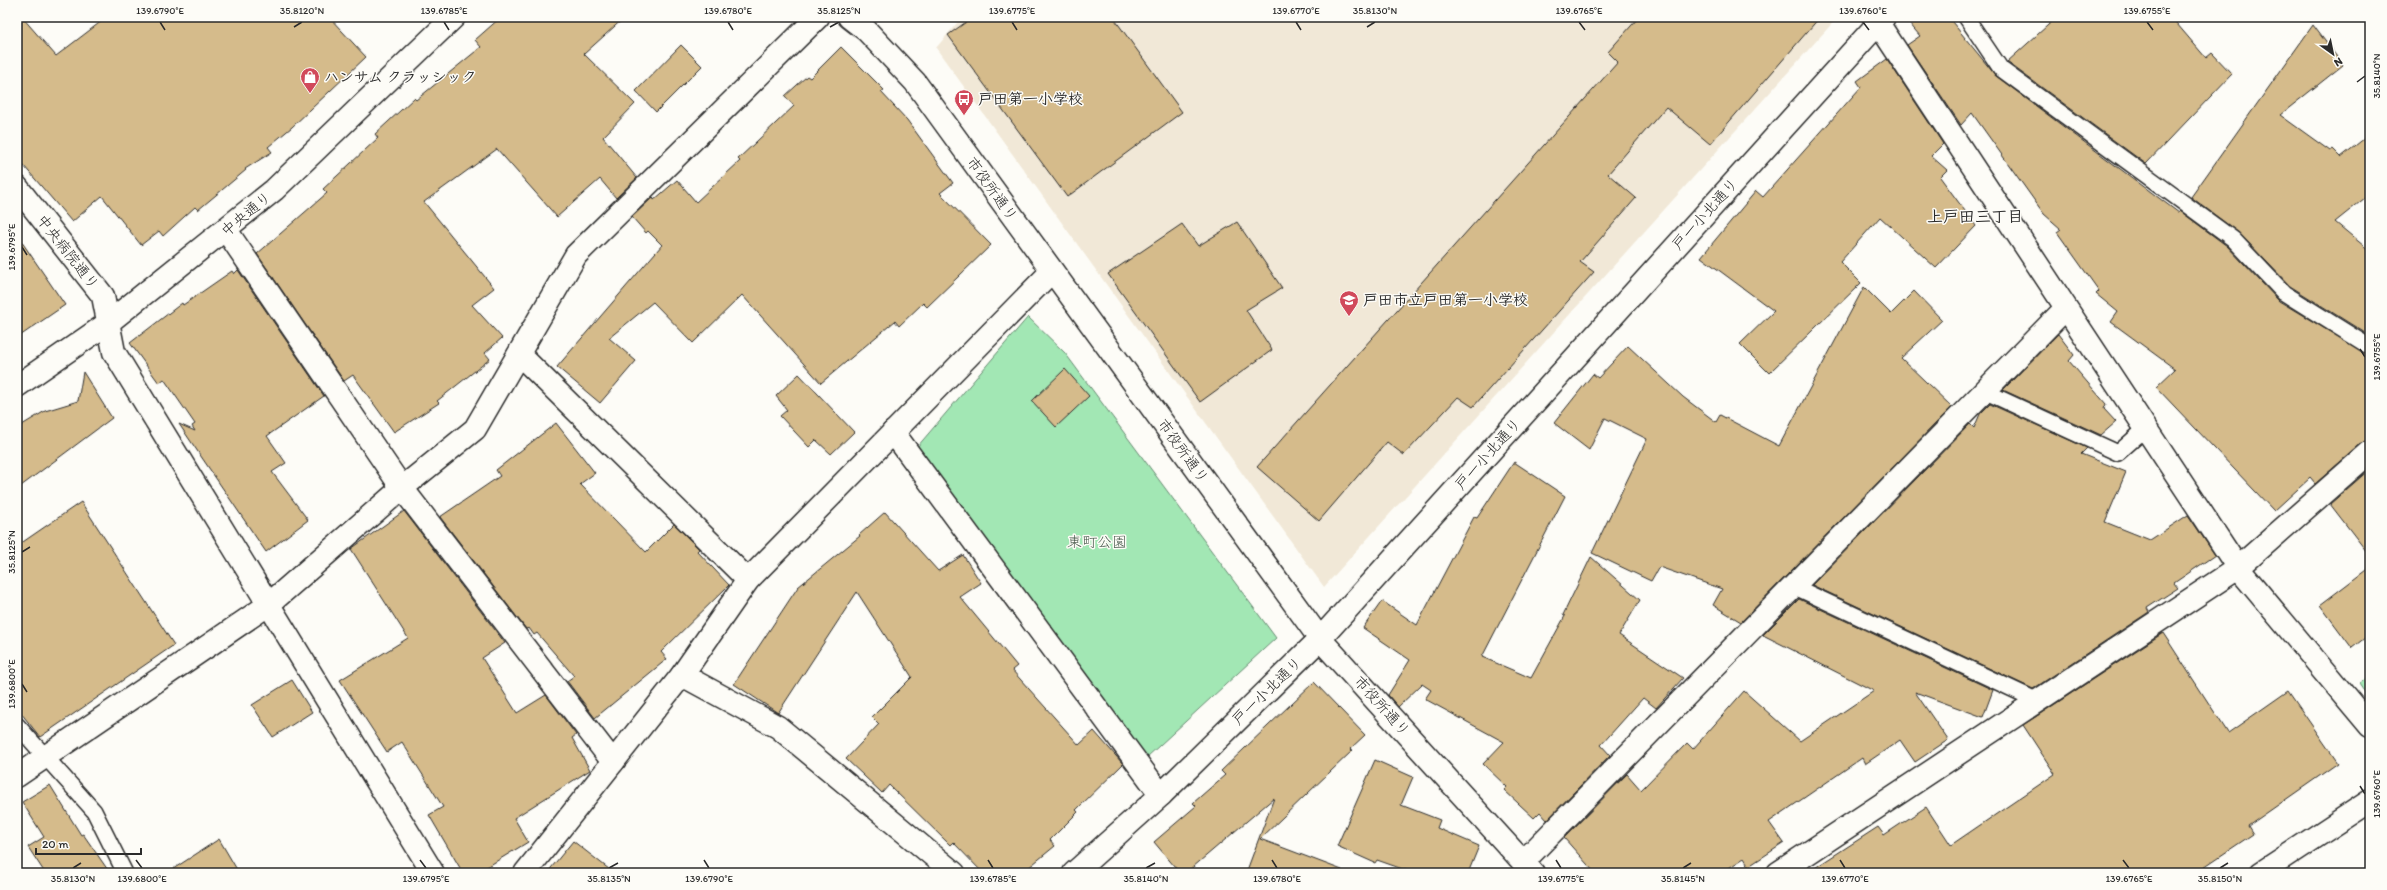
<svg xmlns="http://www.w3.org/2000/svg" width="2387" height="890" font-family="Itim,'Klee One',sans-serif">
<rect width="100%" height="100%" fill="#fdfcf7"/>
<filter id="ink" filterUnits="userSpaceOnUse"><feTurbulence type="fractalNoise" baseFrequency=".025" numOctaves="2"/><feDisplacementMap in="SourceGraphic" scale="8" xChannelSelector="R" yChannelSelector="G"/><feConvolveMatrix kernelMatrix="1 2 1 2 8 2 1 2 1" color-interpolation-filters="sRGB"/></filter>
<g filter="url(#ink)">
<!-- built -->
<polygon fill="#f1e8d7" points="962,17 1836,17 1837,18 1324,587 936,48"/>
<!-- green -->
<g fill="#a2e7b4" stroke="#668970">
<polygon points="1028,317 1065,353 1276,638 1147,757 917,447"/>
<polygon points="2370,676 2370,700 2359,684"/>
</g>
<!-- building -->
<g fill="#d5bb8b" stroke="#2b2b2b">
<polygon points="17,17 22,17 56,56 107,17 329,17 366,57 292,127 268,147 272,152 245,169 246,170 198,210 195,207 163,236 159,231 141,245 102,196 72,222 17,158"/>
<polygon points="501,17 625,17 584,54 635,104 603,137 637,178 616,198 600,179 557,217 497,149 424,202 494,288 472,305 502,338 485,353 490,359 437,401 439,403 394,432 353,375 344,381 257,254 327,193 323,189 378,138 375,134 414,98 416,100 481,47 475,40"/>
<polygon points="973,17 1113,17 1182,112 1067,197 948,35"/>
<polygon points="1639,17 1820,17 1710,144 1666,107 1608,174 1636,198 1580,262 1594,272 1473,407 1458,397 1404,455 1387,442 1319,521 1257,467 1618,62 1608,52"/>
<polygon points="1904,17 1948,17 1996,76 2179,213 2180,211 2227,246 2279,301 2370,356 2370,440 2362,443 2315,484 2310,478 2274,511 2156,387 2175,369 2111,322 2118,312 2096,294 2099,291 2057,232 2061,229 2044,214 1972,113 1961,125 1907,45 1920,36"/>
<polygon points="2057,17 2171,17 2206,58 2212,53 2232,74 2146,164 2007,62"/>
<polygon points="2313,25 2343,65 2280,115 2330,151 2333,149 2341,157 2370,134 2370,194 2335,222 2370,251 2370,336 2290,286 2239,233 2191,197"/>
<polygon points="681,45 702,66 656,112 636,91"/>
<polygon points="841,47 884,90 881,92 907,120 953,183 940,193 991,245 927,307 923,303 899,326 895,321 821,383 742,295 693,343 653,302 609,338 636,361 600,403 557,367 662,245 648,231 646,233 632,217 653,197 654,200 677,180 696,202 740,161 738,159 794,106 785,96 807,76 810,78"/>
<polygon points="1887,59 1943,144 1931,156 1947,170 1940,177 1976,226 1936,268 1880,217 1840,262 1861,283 1769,373 1740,344 1774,311 1701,257 1756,191 1763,197 1861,87 1857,81"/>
<polygon points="1237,222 1282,288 1246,310 1272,350 1200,402 1108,274 1182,224 1198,246"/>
<polygon points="17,235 65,305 17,338"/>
<polygon points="238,270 324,396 267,436 286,463 272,472 308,520 266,552 179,424 195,431 192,426 195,424 164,379 159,383 130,343 182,303 183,305 232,271 234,274"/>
<polygon points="1864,287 1891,314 1914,291 1942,320 1901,358 1952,407 1741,622 1713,605 1722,589 1659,567 1651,581 1592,553 1647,439 1605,418 1589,450 1554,423 1593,374 1598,378 1628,346 1683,397 1716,422 1720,415 1779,446"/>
<polygon points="2058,334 2074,355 2069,361 2106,404 2104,409 2116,422 2101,435 2003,390"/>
<polygon points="1065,369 1089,396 1056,427 1032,401"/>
<polygon points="83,372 112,418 17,489 17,428 45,411 78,401"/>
<polygon points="799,374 854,432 831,454 816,440 809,447 780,416 787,410 776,396"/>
<polygon points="1990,404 2087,448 2081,454 2126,472 2105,522 2150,540 2188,515 2215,555 2174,583 2178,588 2147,608 2149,612 2033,689 1812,585 1970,424 1974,428 1980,414"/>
<polygon points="556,423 595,473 580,484 646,552 674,524 699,549 697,551 729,585 661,652 667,659 595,718 567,681 574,676 537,633 534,635 529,628 526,629 440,517 500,476 496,470"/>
<polygon points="1514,462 1565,496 1482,657 1531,678 1565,616 1563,615 1591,557 1640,600 1619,635 1683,678 1656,708 1643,698 1601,745 1610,755 1547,820 1540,812 1534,818 1504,790 1507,787 1483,764 1504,742 1425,699 1431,690 1422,684 1398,707 1388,695 1410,660 1363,628 1382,601 1417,625 1474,517 1477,518"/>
<polygon points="2370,469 2370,556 2330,504"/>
<polygon points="81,502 174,645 40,737 17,708 17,546"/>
<polygon points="404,511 505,643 482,658 517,713 546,695 576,735 572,738 590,770 514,818 528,842 477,873 463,873 429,815 443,807 402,742 387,752 340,680 408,638 351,549"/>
<polygon points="885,512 938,571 963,555 981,583 960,597 1017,666 1012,670 1079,745 1094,731 1123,764 1076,810 1078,812 1050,840 1055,846 1022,873 983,873 953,842 950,845 889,785 882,793 846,759 879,724 872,717 912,677 857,592 778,713 734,684 798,587 860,536 859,535"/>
<polygon points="2370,567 2370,634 2352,648 2320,605"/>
<polygon points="1799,599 1993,690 1983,717 1915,692 1948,740 1915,762 1900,740 1865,764 1862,758 1769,822 1784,843 1749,866 1744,858 1721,873 1595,873 1564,838 1627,774 1641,790 1687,743 1693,749 1744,691 1800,741 1874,691 1763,635"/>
<polygon points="2163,633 2228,733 2288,691 2338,763 2248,826 2253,834 2195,873 1807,873 1878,827 1884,835 1926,807 1951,845 2055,774 2023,725"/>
<polygon points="292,680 312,712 273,737 252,705"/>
<polygon points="1314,682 1365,735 1350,749 1353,750 1260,839 1342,870 1342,873 1246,873 1274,798 1186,873 1180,873 1154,842 1196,806 1193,803 1225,775 1221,771"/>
<polygon points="1375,760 1413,777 1401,805 1440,820 1437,828 1479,846 1468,873 1414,873 1377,860 1375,863 1337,846"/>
<polygon points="50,785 81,835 83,834 110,873 45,873 28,847 44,837 22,802"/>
<polygon points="219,839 239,873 167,873"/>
<polygon points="573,841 614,873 547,873"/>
</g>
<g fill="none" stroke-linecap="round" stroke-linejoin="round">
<defs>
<g id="service">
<polyline points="1966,17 2001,69 2233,239 2284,293 2370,347"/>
<polyline points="1984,391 2118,453 2145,429"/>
<polyline points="1793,586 2038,701"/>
<polyline points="17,725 94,811 125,873"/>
</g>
<g id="minor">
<polyline points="1874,17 2238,568 2370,726"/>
<polyline points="17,187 103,296 114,352 433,873"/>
<polyline points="226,230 402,488 613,762"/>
<polyline points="519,354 748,580"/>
<polyline points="893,432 1161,795"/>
<polyline points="682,675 778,727 954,873"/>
<polyline points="17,776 268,605 402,488 475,429 576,255 818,17"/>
<polyline points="1523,862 2065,309"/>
<polyline points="525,873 682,675 748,580 1052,271"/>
<polyline points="1778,873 2238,568 2370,452"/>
<polyline points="2261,873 2370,801"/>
</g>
<g id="tertiary">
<polyline points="849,17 867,31 915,82 1320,639 1533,873"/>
<polyline points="17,386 108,323 274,190 454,17"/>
<polyline points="1074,873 1161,795 1320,639 1884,17"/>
</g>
</defs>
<!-- service casing -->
<use href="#service" stroke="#2b2b2b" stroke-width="18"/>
<!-- minor casing -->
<use href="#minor" stroke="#2b2b2b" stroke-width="25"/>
<!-- tertiary casing -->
<use href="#tertiary" stroke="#2b2b2b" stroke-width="25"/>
<!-- service -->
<use href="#service" stroke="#fdfcf7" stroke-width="15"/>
<!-- minor -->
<use href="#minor" stroke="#fdfcf7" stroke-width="22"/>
<!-- tertiary -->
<use href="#tertiary" stroke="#fdfcf7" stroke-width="22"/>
</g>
</g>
<!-- ticks -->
<path fill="none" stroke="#2b2b2b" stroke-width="1.5" d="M160,22L165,30M444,22L449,30M728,22L733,30M1012,22L1017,30M1296,22L1301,30M1579,22L1585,30M1863,22L1869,30M2147,22L2153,30M294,27L302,22M830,27L839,22M1367,27L1375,22M2357,82L2365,76M22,247L27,255M2360,349L2365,357M22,552L30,547M22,684L27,692M2360,786L2365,794M136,860L142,868M420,860L426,868M704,860L709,868M988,860L993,868M1272,860L1277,868M1556,860L1561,868M1840,860L1845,868M2123,860L2129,868M73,868L81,863M609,868L618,863M1146,868L1155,863M1683,868L1691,863M2220,868L2228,863"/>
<!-- icons -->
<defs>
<symbol id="shop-pin" viewBox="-11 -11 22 30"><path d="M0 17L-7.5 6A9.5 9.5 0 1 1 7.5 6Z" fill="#d1495b" stroke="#fdfcf7"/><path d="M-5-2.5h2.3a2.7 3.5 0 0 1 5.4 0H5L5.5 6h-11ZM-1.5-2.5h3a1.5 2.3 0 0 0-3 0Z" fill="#fff"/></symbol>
<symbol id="bus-pin" viewBox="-11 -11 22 30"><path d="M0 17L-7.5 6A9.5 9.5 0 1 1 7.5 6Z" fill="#d1495b" stroke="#fdfcf7"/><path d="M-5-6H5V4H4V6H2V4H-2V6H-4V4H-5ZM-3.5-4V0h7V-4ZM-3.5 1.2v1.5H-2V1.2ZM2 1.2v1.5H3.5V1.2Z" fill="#fff"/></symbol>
<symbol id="school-pin" viewBox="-11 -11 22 30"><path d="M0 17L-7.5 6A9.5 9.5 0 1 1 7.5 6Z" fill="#d1495b" stroke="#fdfcf7"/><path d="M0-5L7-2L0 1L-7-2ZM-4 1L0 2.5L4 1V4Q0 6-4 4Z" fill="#fff"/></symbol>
</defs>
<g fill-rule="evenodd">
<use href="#shop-pin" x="299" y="66" width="22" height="30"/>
<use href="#bus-pin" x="953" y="88" width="22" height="30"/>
<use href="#school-pin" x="1338" y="289" width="22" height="30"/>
</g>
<g text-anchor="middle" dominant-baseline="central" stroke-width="3" stroke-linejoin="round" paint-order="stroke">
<!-- poi labels -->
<g font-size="15" font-weight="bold" fill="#2b2b2b" stroke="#fdfcf7" text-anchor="start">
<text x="324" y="77">ハンサム クラッシック</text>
<text x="978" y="99">戸田第一小学校</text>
<text x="1363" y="300">戸田市立戸田第一小学校</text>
</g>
<!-- street labels -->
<g font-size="15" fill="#2b2b2b" stroke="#fdfcf7">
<text transform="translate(992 189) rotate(54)">市役所通り</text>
<text transform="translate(246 214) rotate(-40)">中央通り</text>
<text transform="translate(1705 214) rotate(-48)">戸一小北通り</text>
<text transform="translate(68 252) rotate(52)">中央病院通り</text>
<text transform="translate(1183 451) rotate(54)">市役所通り</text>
<text transform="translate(1488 454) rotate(-48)">戸一小北通り</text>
<text transform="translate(1267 691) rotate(-44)">戸一小北通り</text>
<text transform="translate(1382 706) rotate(48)">市役所通り</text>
</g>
<!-- park labels -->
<g font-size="15" fill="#495a4d" stroke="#fdfcf7">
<text x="1097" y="542">東町公園</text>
</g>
<!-- neighbourhood labels -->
<g font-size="16" font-weight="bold" fill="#2b2b2b" stroke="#fdfcf7">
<text x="1975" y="216">上戸田三丁目</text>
</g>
</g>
<!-- margin -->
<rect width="2387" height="890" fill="none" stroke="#fdfcf7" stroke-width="44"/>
<!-- north arrow -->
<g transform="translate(2333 54) rotate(147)" stroke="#fdfcf7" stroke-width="3" paint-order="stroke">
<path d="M0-3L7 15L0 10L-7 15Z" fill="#2b2b2b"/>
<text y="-6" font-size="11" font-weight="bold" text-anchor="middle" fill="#2b2b2b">N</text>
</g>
<!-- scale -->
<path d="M36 848v6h105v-6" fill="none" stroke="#2b2b2b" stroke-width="2"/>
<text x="42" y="848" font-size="12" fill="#2b2b2b" stroke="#fdfcf7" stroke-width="3" paint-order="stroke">20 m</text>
<rect x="22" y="22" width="2343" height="846" fill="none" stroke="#2b2b2b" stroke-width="1.5"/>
<g font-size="10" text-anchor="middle" fill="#2b2b2b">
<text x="160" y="14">139.6790°E</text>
<text x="302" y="14">35.8120°N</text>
<text x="444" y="14">139.6785°E</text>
<text x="728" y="14">139.6780°E</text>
<text x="839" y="14">35.8125°N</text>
<text x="1012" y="14">139.6775°E</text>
<text x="1296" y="14">139.6770°E</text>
<text x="1375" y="14">35.8130°N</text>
<text x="1579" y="14">139.6765°E</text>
<text x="1863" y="14">139.6760°E</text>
<text x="2147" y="14">139.6755°E</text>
<text transform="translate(2376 76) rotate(-90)" y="4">35.8140°N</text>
<text transform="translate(11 247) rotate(-90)" y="4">139.6795°E</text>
<text transform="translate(2376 357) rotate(-90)" y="4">139.6755°E</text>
<text transform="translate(11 552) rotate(-90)" y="4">35.8125°N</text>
<text transform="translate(11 684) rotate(-90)" y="4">139.6800°E</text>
<text transform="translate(2376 794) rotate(-90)" y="4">139.6760°E</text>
<text x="73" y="882">35.8130°N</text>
<text x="142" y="882">139.6800°E</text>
<text x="426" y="882">139.6795°E</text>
<text x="609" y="882">35.8135°N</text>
<text x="709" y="882">139.6790°E</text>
<text x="993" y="882">139.6785°E</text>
<text x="1146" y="882">35.8140°N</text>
<text x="1277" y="882">139.6780°E</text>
<text x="1561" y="882">139.6775°E</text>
<text x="1683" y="882">35.8145°N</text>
<text x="1845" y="882">139.6770°E</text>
<text x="2129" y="882">139.6765°E</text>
<text x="2220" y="882">35.8150°N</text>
</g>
</svg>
